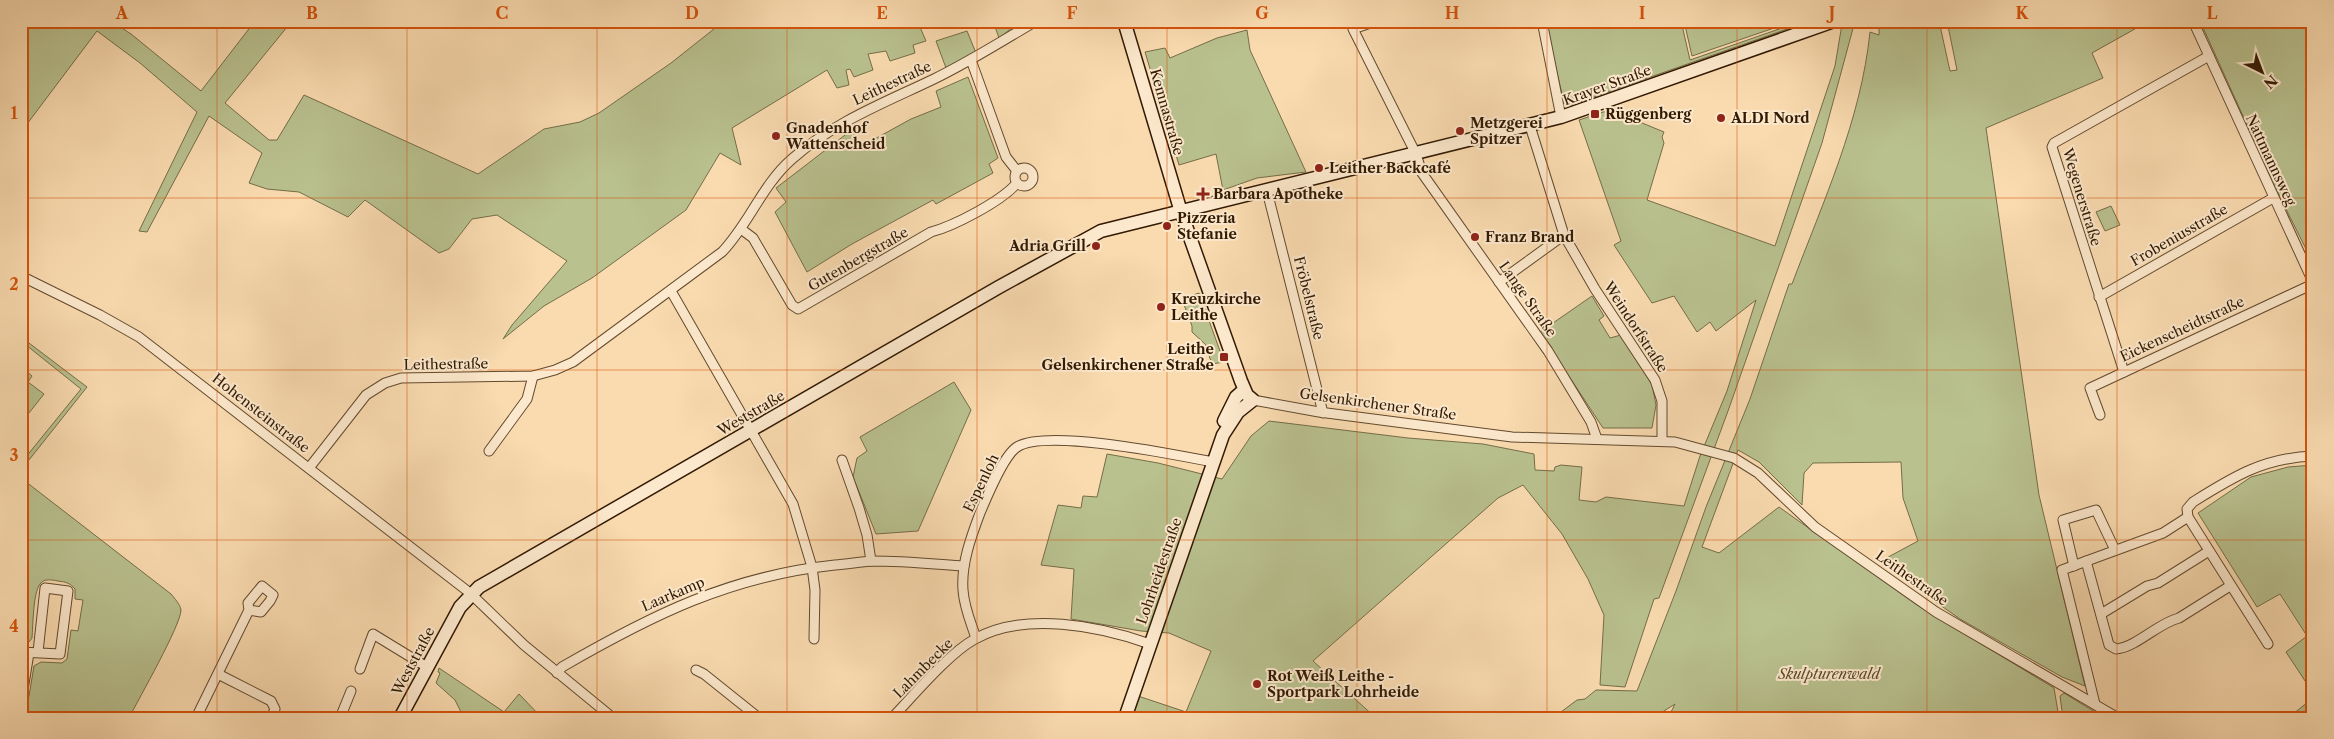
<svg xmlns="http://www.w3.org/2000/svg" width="2334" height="739" font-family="'Libre Caslon Text',serif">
<rect width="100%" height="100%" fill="#fadbb0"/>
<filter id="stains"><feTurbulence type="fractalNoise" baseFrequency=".004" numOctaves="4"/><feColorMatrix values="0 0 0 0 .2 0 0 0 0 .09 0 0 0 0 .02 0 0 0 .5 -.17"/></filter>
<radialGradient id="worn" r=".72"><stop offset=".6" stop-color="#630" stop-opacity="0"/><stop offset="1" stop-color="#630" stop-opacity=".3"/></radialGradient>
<!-- green -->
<g fill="#b9c18f" stroke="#756d48">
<polygon points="21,21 111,21 131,34 201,91 255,21 292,21 225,103 269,140 277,140 304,95 478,174 544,129 580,122 599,113 671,63 724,21 937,21 920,27 926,41 913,45 915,53 890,61 886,51 868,54 873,70 854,77 850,69 846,70 849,85 837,88 827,70 732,128 741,165 720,153 686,210 592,278 544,306 503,339 512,325 567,261 497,215 472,219 449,249 439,253 365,200 348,217 299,192 267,189 249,183 262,153 209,116 147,232 139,231 197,112 140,63 97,31 21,132"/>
<polygon points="993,21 1021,21 999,38"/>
<polygon points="1545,21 1681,21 1690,60 1782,28 1787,22 1810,21 1565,107"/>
<polygon points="1684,21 1784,21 1780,26 1692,56"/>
<polygon points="1855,21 1822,143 1728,411 1659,598 1654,599 1625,687 1600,685 1604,615 1588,579 1562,534 1523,485 1498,498 1313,661 1376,718 1130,718 1138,696 1186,712 1211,651 1169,633 1141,631 1071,619 1074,569 1041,565 1058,505 1081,508 1083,496 1097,497 1107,454 1158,463 1222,479 1251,436 1269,421 1408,438 1483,444 1534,454 1535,470 1554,471 1555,467 1561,465 1582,467 1579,500 1596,502 1606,497 1684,506 1700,456 1727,391 1756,300 1716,331 1710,322 1697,332 1674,296 1652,303 1614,245 1621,241 1579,120 1603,112 1613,111 1664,132 1662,137 1664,143 1647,200 1775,246 1835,66 1842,24"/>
<path d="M1882,21H1939L1950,71L1957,70L1947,21H2149L2092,53L2103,78L1986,128L2039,495L2085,686L2062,677L1960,619L1879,562L1918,541L1903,498L1901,462L1813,463L1804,473L1802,505L1759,462L1738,450L1702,547L1719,553L1779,507L1917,605L2054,688L2059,718H1668L1675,704L1653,718H1553L1577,700L1585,699L1596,690L1637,691L1676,591L1706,507L1750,399L1789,284H1792C1823,202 1861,120 1870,32L1879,35V24Z"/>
<polygon points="2200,21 2313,21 2313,263 2276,189"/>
<polygon points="1247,30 1250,50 1306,172 1257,178 1223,190 1216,154 1179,165 1145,52 1165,48 1170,58 1217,38"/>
<polygon points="967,31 976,53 946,68 936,41"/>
<polygon points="968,77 998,158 989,164 993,173 936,204 933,200 852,244 807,272 775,212 786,202 776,188 849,132 856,136 862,146 911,119 941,107 936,91"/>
<polygon points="2111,206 2120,225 2105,231 2096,212"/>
<polygon points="1199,293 1224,362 1212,364 1205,344 1192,332 1192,326 1183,302 1188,300 1187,297"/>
<polygon points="1592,296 1604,316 1599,320 1610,338 1621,335 1652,385 1656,405 1652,428 1603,428 1540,332"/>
<polygon points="21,337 87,387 21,470 21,463 81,389 21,341"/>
<polygon points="21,366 32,376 28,382 44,394 21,423"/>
<polygon points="954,382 971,410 918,531 876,534 853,477 857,458 867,451 860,437"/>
<polygon points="2313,465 2313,693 2286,652 2307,636 2280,594 2257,607 2198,513 2251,477 2288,467"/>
<path d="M21,478L171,594C175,599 180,604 181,610C181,625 138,700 129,718H21L29,696L34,666L41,662L62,663L67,659L71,630L78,631L83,600L75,599V589C70,583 66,582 58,581C52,580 44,578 40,584C33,593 33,626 32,638L29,642L21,646Z"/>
<polygon points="439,668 504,712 519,694 542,718 464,718 455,700 436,683 440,673 438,672"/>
<polygon points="2064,693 2095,712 2097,718 2063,718 2060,696"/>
<polygon points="2313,698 2313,718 2288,718"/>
</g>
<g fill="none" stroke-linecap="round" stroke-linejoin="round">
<defs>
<g id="street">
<polyline points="1376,21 1353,29 1416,154 1422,173 1548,351 1591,422 1597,439"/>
<polyline points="1542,21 1561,117"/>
<polyline points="2193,21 2313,282"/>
<polyline points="971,60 1006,157 1017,171"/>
<polyline points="1530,126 1564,235 1595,289 1655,380 1662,401 1662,441"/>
<circle cx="1024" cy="177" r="9"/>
<polyline points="1267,191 1323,413"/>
<path d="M741,229L753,238L792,305L798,309L931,232C954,226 1002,201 1017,183"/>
<polyline points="21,276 100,315 139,337 470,593 524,645 613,718"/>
<polyline points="1499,282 1564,235"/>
<polyline points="671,291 793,504 812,567 815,590 814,639"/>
<polyline points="2099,297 2273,198"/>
<polyline points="2124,372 2052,147 2054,143 2209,56"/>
<polyline points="1253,400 1319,412 1512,437 1675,442 1734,458 1758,473 1815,527 1936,612 2118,718"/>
<polyline points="2100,415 2090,388 2313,284"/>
<polyline points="489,451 527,399 533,376"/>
<polyline points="842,460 859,508 867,535 871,561"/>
<path d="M309,468L366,395L385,383L401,378L533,376L555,370L573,362L722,252C749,224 762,185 792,159C834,122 884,103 934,79C969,62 1002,41 1036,21"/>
<path d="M2086,561L2109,645L2116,649C2137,647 2158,623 2179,618L2230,586"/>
<polyline points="2074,566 2063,520 2096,510 2115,550"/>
<polyline points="2101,614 2147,586 2158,583 2209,551"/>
<path d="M976,638C971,623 964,607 963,590C961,564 971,537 980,513C987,497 1003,456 1017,447C1046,428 1176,455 1213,462"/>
<path d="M2268,644L2188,517L2187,509L2193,502C2233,477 2263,458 2313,456"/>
<polyline points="21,652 60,654 68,591 45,588 38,652"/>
<polyline points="360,669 373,634 427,667"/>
<polyline points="696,670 704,674 759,718"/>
<path d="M557,673L562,667C652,615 730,576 835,565C847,564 860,562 872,561C903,561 934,564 964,566"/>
<polyline points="218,674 271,701 275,709 271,718"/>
<polyline points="21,702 29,653"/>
<polyline points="2095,704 2062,570 2163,533 2188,517"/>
<polyline points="196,718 249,610 261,612 270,601 273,595 262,586 248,603 249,610"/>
<polyline points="340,718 351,691"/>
<path d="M892,718C914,695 949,653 975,639C1024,611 1100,626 1150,644"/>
</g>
<g id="secondary">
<polyline points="1124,21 1181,212 1241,381 1247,395 1253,400 1238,412 1223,435 1125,718"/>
<polyline points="1224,421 1236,397 1244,390"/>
<polyline points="400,718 460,607 479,587 999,287 1101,231 1561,117 1834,21"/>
</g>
</defs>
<!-- street casing -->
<use href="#street" stroke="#634a2e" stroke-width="11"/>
<!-- secondary casing -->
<use href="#secondary" stroke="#311902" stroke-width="15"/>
<!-- street -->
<use href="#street" stroke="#fce8cc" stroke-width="9"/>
<!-- secondary -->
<use href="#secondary" stroke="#fce8cc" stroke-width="12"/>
</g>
<!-- grid -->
<path fill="none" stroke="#d6530b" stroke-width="1" stroke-opacity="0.55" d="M217,21V718M407,21V718M597,21V718M787,21V718M977,21V718M1167,21V718M1357,21V718M1547,21V718M1737,21V718M1927,21V718M2117,21V718M21,198H2313M21,370H2313M21,540H2313"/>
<!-- markers -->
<g fill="#8f2418" stroke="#fce8cc" stroke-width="2">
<rect x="1590" y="109" width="10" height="10" rx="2.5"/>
<circle cx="1721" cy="118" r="5"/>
<circle cx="1460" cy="131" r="5"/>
<circle cx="776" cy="136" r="5"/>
<circle cx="1319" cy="168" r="5"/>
<path d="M1200.5 186.5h5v5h5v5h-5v5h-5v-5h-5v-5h5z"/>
<circle cx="1167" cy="226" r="5"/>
<circle cx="1475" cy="237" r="5"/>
<circle cx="1096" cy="246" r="5"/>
<circle cx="1161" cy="307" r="5"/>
<rect x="1219" y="352" width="10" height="10" rx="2.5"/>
<circle cx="1257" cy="684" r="5"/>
</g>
<g text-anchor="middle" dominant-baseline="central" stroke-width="4" stroke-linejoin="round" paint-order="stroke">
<!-- street labels -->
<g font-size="14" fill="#311902" stroke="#fce8cc">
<text transform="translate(892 83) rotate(-25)">Leithestraße</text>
<text transform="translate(1607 85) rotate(-20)">Krayer Straße</text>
<text transform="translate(1167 112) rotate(74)">Kemnastraße</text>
<text transform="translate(2271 160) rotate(65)">Nattmannsweg</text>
<text transform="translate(2082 197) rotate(73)">Wegenerstraße</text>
<text transform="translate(2179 235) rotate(-30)">Frobeniusstraße</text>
<text transform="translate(858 259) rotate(-30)">Gutenbergstraße</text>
<text transform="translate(1309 298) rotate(76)">Fröbelstraße</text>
<text transform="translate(1528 299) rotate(55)">Lange Straße</text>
<text transform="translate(1636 327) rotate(57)">Weindorfstraße</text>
<text transform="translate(2182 329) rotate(-25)">Eickenscheidtstraße</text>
<text transform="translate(446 364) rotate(-1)">Leithestraße</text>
<text transform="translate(1378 404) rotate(8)">Gelsenkirchener Straße</text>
<text transform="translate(261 413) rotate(38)">Hohensteinstraße</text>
<text transform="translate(751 413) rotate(-30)">Weststraße</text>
<text transform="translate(981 483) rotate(-64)">Espenloh</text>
<text transform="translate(1159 571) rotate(-71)">Lohrheidestraße</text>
<text transform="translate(1912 578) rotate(35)">Leithestraße</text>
<text transform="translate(673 594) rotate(-23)">Laarkamp</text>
<text transform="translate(413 661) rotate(-62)">Weststraße</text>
<text transform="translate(923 668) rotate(-45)">Lahmbecke</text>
</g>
<!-- poi labels -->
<g font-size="14" font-weight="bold" fill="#311902" stroke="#fce8cc" text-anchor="start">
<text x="1605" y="114">Rüggenberg</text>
<text x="1731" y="118">ALDI Nord</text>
<text x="1470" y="123">Metzgerei<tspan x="1470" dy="16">Spitzer</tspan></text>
<text x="786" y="128">Gnadenhof<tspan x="786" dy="16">Wattenscheid</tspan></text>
<text x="1329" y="168">Leither Backcafé</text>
<text x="1213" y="194">Barbara Apotheke</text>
<text x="1177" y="218">Pizzeria<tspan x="1177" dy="16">Stefanie</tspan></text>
<text x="1485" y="237">Franz Brand</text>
<text x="1086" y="246" text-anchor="end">Adria Grill</text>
<text x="1171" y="299">Kreuzkirche<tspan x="1171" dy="16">Leithe</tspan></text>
<text x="1214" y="349" text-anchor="end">Leithe<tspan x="1214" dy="16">Gelsenkirchener Straße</tspan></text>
<text x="1267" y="676">Rot Weiß Leithe -<tspan x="1267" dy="16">Sportpark Lohrheide</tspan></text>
</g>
<!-- park labels -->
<g font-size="14" font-style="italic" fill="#5a4b2c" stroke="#fce8cc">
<text x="1829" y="674">Skulpturenwald</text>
</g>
</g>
<!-- margin -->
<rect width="2334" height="739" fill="none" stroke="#fadbb0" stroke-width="55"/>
<!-- north arrow -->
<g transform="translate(2262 72) rotate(138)" stroke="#fce8cc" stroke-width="4" paint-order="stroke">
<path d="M0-4L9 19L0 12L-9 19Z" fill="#311902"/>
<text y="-8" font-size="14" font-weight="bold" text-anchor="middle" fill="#311902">N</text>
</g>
<rect x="28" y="28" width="2278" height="684" fill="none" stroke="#d6530b" stroke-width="2"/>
<g font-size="16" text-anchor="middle" font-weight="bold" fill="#d6530b">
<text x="122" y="19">A</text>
<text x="312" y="19">B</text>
<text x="502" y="19">C</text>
<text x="692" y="19">D</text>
<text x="882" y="19">E</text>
<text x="1072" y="19">F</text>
<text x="1262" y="19">G</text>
<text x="1452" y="19">H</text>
<text x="1642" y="19">I</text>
<text x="1832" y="19">J</text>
<text x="2022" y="19">K</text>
<text x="2212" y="19">L</text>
<text x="14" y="119">1</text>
<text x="14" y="290">2</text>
<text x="14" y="461">3</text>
<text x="14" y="632">4</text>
</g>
<rect width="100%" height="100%" filter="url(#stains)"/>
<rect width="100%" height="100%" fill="url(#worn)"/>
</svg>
